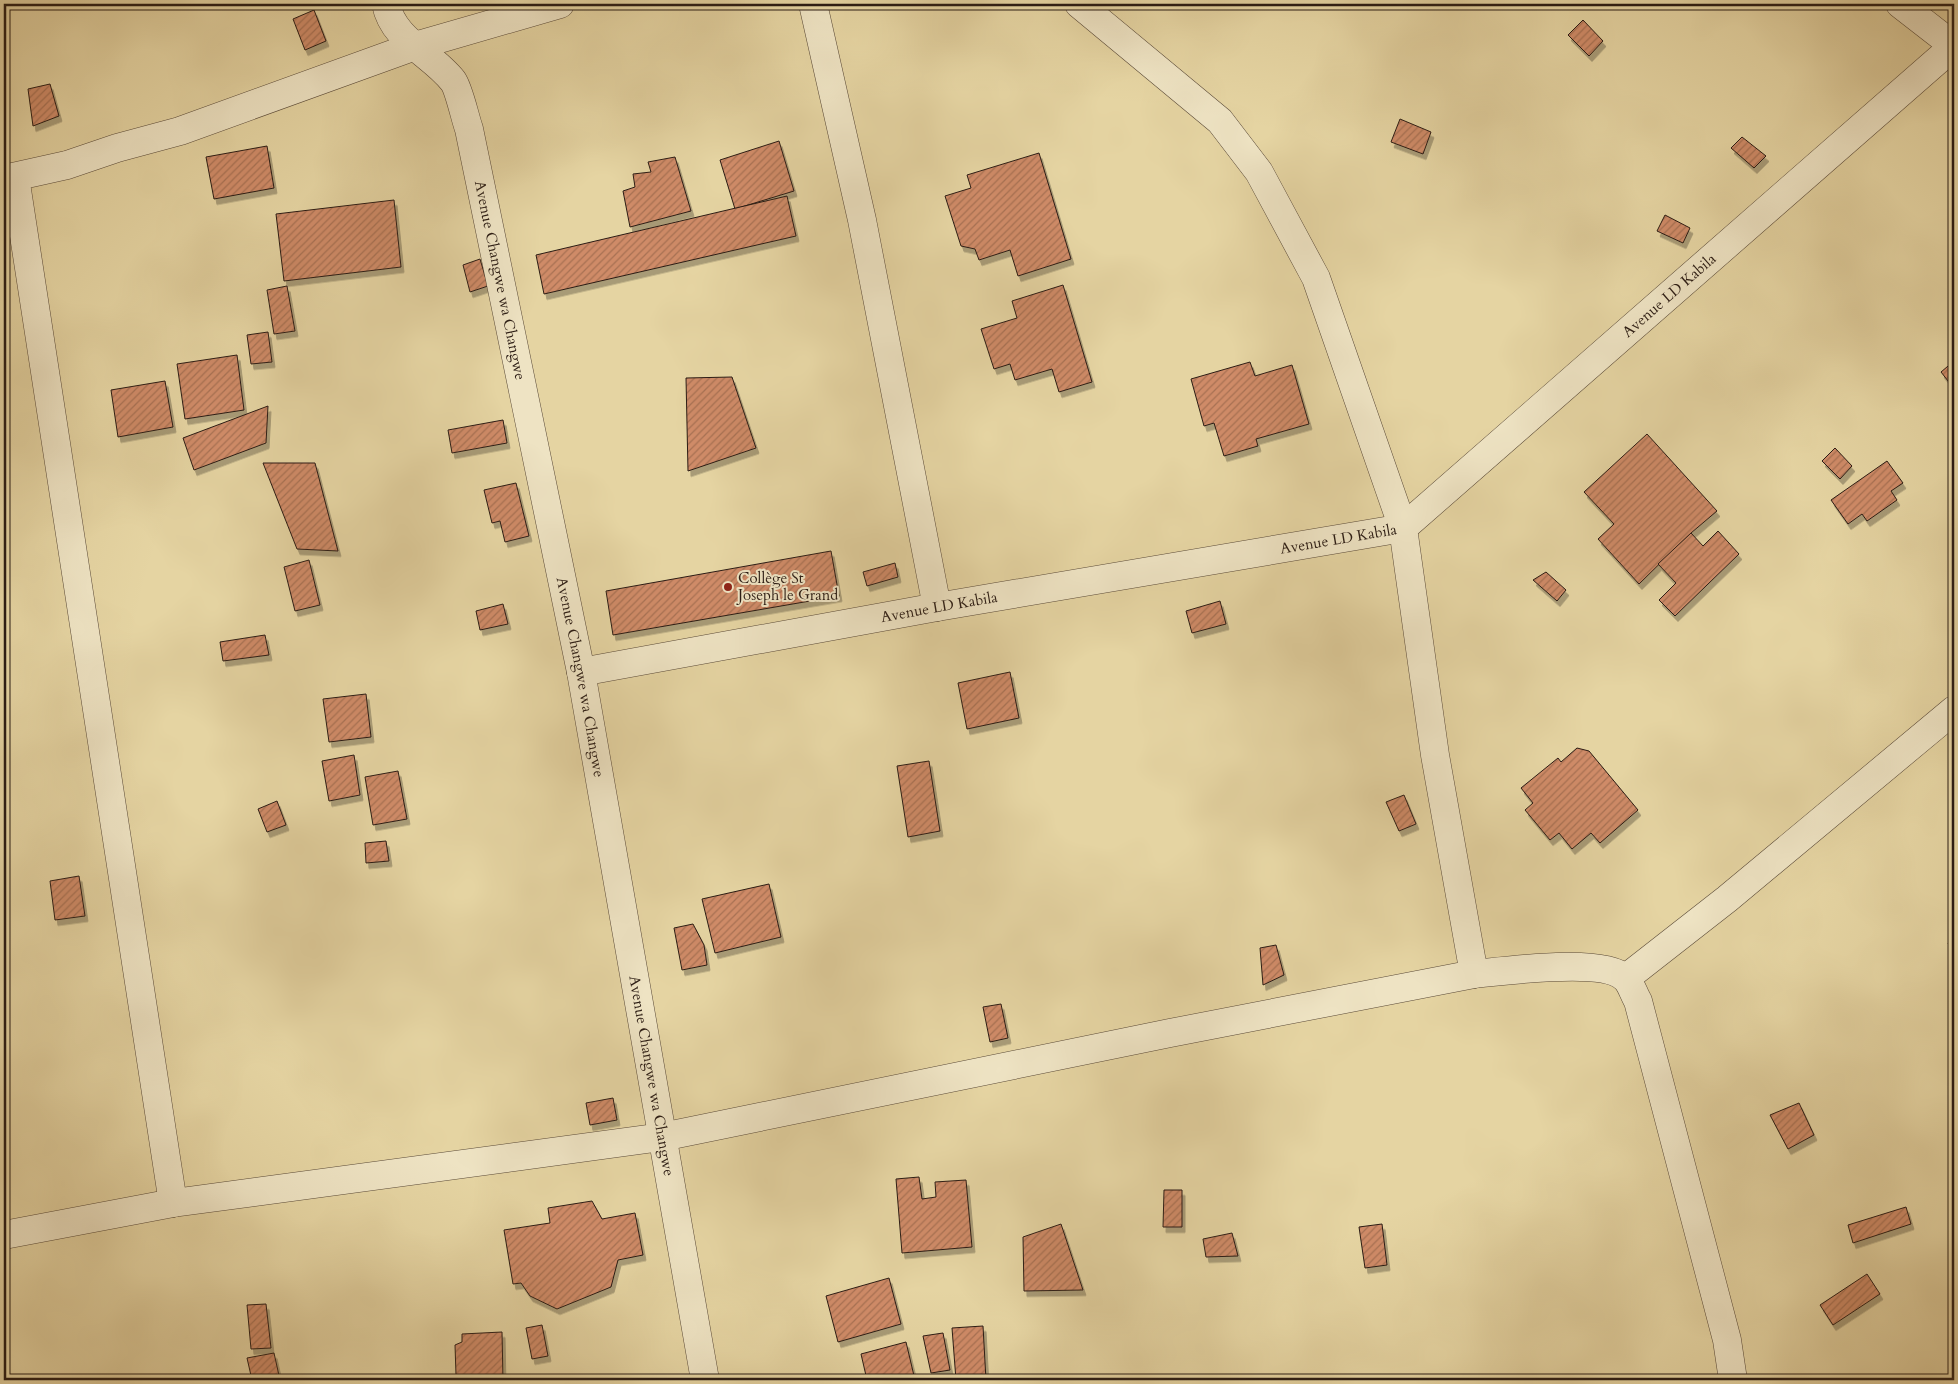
<svg xmlns="http://www.w3.org/2000/svg" width="1958" height="1384" font-family="Cardo,serif">
<defs>
<pattern id="building-hatch" width="6" height="6" patternUnits="userSpaceOnUse" patternTransform="scale(1.25)"><rect width="6" height="6" fill="#cf8b67"/><path d="M-1 1l2-2M0 6l6-6M5 7l2-2" fill="none" stroke="#a87154"/></pattern>
<filter id="shadow"><feDropShadow dx="3" dy="5.5" stdDeviation="0" flood-color="#0004"/></filter>
</defs>
<rect width="100%" height="100%" fill="#e5d4a2"/>
<filter id="stains"><feTurbulence type="fractalNoise" baseFrequency=".004" numOctaves="4"/><feColorMatrix values="0 0 0 0 .2 0 0 0 0 .09 0 0 0 0 .02 0 0 0 .5 -.17"/></filter>
<radialGradient id="worn" r=".72"><stop offset=".6" stop-color="#630" stop-opacity="0"/><stop offset="1" stop-color="#630" stop-opacity=".3"/></radialGradient>
<!-- building -->
<g fill="url(#building-hatch)" stroke="#2b1c14" filter="url(#shadow)">
<polygon points="314,10 326,41 305,50 293,19"/>
<polygon points="1583,20 1603,41 1589,56 1568,35"/>
<polygon points="50,84 59,116 33,126 28,89"/>
<polygon points="1400,119 1431,132 1423,154 1391,142"/>
<polygon points="1742,137 1766,156 1754,168 1731,148"/>
<polygon points="779,141 794,191 735,209 720,160"/>
<polygon points="267,146 274,188 214,199 206,157"/>
<polygon points="1039,153 1071,259 1018,276 1010,250 979,260 975,249 961,246 945,196 971,188 967,175"/>
<polygon points="675,157 691,211 630,227 623,191 635,187 633,174 651,172 648,162"/>
<polygon points="787,196 796,236 544,294 536,255"/>
<polygon points="394,200 401,267 284,281 276,214"/>
<polygon points="1665,215 1690,228 1683,243 1657,231"/>
<polygon points="480,259 488,286 470,292 463,265"/>
<polygon points="1063,285 1092,382 1059,392 1052,369 1015,380 1010,364 994,369 981,329 1017,318 1012,301"/>
<polygon points="287,286 295,331 274,334 267,290"/>
<polygon points="268,332 272,362 251,364 247,335"/>
<polygon points="237,355 244,410 185,419 177,364"/>
<polygon points="1954,361 1954,385 1952,386 1941,372"/>
<polygon points="1250,362 1255,376 1292,365 1309,424 1256,439 1258,446 1224,456 1214,423 1204,426 1191,379"/>
<polygon points="732,377 756,448 688,471 686,378"/>
<polygon points="165,381 173,427 118,437 111,390"/>
<polygon points="268,406 266,443 194,470 183,438"/>
<polygon points="503,420 507,443 452,453 448,430"/>
<polygon points="1647,434 1717,511 1691,533 1639,584 1598,539 1614,524 1584,492"/>
<polygon points="1835,448 1852,466 1840,479 1822,461"/>
<polygon points="1887,461 1903,483 1891,491 1897,500 1867,521 1862,514 1848,524 1831,500"/>
<polygon points="263,463 315,463 338,551 297,549"/>
<polygon points="516,483 529,536 505,542 500,521 492,523 484,490"/>
<polygon points="1718,531 1739,554 1675,616 1659,600 1676,583 1658,564 1691,533 1703,546"/>
<polygon points="831,551 839,596 613,635 606,591"/>
<polygon points="309,560 320,605 295,611 284,567"/>
<polygon points="895,563 898,577 867,586 863,572"/>
<polygon points="1546,572 1566,590 1557,601 1533,580"/>
<polygon points="1220,601 1226,624 1192,633 1186,611"/>
<polygon points="503,604 508,624 480,630 476,611"/>
<polygon points="265,635 269,655 223,661 220,642"/>
<polygon points="1010,672 1019,718 967,729 958,683"/>
<polygon points="366,694 371,737 329,742 323,699"/>
<polygon points="1577,748 1589,751 1638,810 1600,843 1591,833 1572,849 1559,833 1550,840 1525,810 1533,803 1521,788 1558,758 1561,762"/>
<polygon points="354,755 360,795 329,801 322,761"/>
<polygon points="929,761 940,831 908,837 897,766"/>
<polygon points="398,771 407,819 373,825 365,777"/>
<polygon points="1404,795 1416,824 1399,831 1386,802"/>
<polygon points="277,801 286,825 267,832 258,809"/>
<polygon points="386,841 389,861 366,863 365,843"/>
<polygon points="79,876 85,916 55,920 50,881"/>
<polygon points="769,884 781,937 715,953 702,899"/>
<polygon points="693,924 704,945 707,965 682,970 674,928"/>
<polygon points="1954,933 1954,947 1948,944"/>
<polygon points="1276,945 1284,975 1263,985 1260,948"/>
<polygon points="1001,1004 1008,1038 990,1042 983,1007"/>
<polygon points="613,1098 617,1120 590,1125 586,1103"/>
<polygon points="1799,1103 1814,1135 1788,1149 1770,1115"/>
<polygon points="919,1177 922,1199 936,1197 935,1182 966,1180 972,1247 902,1253 896,1179"/>
<polygon points="1164,1190 1182,1190 1182,1227 1163,1227"/>
<polygon points="592,1201 602,1219 635,1213 643,1255 618,1260 611,1287 557,1309 530,1296 521,1283 513,1284 504,1230 550,1223 548,1208"/>
<polygon points="1906,1207 1911,1224 1853,1243 1848,1225"/>
<polygon points="1061,1224 1083,1290 1024,1291 1023,1237"/>
<polygon points="1382,1224 1387,1265 1365,1268 1359,1227"/>
<polygon points="1232,1233 1238,1256 1206,1257 1203,1239"/>
<polygon points="1867,1274 1880,1294 1833,1325 1820,1305"/>
<polygon points="889,1278 901,1324 838,1342 826,1296"/>
<polygon points="266,1304 271,1348 251,1349 247,1305"/>
<polygon points="542,1325 548,1356 532,1359 526,1328"/>
<polygon points="983,1326 986,1380 956,1380 952,1328"/>
<polygon points="502,1332 503,1380 431,1380 431,1376 456,1375 455,1345 462,1342 462,1334"/>
<polygon points="943,1333 950,1370 931,1373 923,1336"/>
<polygon points="906,1342 915,1380 867,1380 861,1354"/>
<polygon points="274,1353 280,1380 252,1380 247,1358"/>
</g>
<g fill="none" stroke-linecap="round" stroke-linejoin="round">
<defs>
<g id="minor">
<path id="s1" d="M386,4C393,40 432,54 453,81C459,89 465,118 469,129L581,672L705,1380"/>
<polyline points="813,4 862,220 937,607"/>
<path d="M1079,4L1220,121L1259,172L1316,278L1403,528L1435,755L1474,974C1506,971 1603,957 1625,978C1631,983 1634,995 1638,1001L1727,1340L1733,1380"/>
<polyline points="1900,4 1954,46"/>
<polyline points="15,177 173,1203"/>
<polyline points="4,179 67,165 117,148 180,131 415,46 560,4"/>
<path id="s2" d="M581,672L937,607L1403,528L1954,46"/>
<polyline points="1626,978 1727,899 1954,710"/>
<polyline points="4,1235 173,1203 662,1137 1170,1033 1474,974"/>
</g>
</defs>
<!-- minor casing -->
<use href="#minor" stroke="#5a4a38" stroke-width="29"/>
<!-- minor -->
<use href="#minor" stroke="#eee3c3" stroke-width="28"/>
</g>
<!-- markers -->
<circle fill="#8f2418" stroke="#eee3c3" stroke-width="2" cx="728" cy="587" r="5"/>
<g text-anchor="middle" dominant-baseline="central" stroke-width="4" stroke-linejoin="round" paint-order="stroke">
<!-- street labels -->
<g font-size="15" fill="#2b1c14" stroke="#eee3c3">
<text stroke="none"><textPath href="#s1" startOffset="309">Avenue Changwe wa Changwe</textPath></text>
<text stroke="none"><textPath href="#s2" startOffset="1188">Avenue LD Kabila</textPath></text>
<text stroke="none"><textPath href="#s2" startOffset="769">Avenue LD Kabila</textPath></text>
<text stroke="none"><textPath href="#s2" startOffset="364">Avenue LD Kabila</textPath></text>
<text stroke="none"><textPath href="#s1" startOffset="714">Avenue Changwe wa Changwe</textPath></text>
<text stroke="none"><textPath href="#s1" startOffset="1119">Avenue Changwe wa Changwe</textPath></text>
</g>
<!-- poi labels -->
<g font-size="15" fill="#2b1c14" stroke="#eee3c3" text-anchor="start">
<text x="738" y="578">Collège St<tspan x="738" dy="17">Joseph le Grand</tspan></text>
</g>
</g>
<!-- margin -->
<rect width="1958" height="1384" fill="none" stroke="#e5d4a2" stroke-width="20"/>
<rect x="5" y="5" width="1948" height="1374" fill="none" stroke="#2b1c14" stroke-width="2.5"/>
<rect x="10" y="10" width="1938" height="1364" fill="none" stroke="#2b1c14"/>
<rect width="100%" height="100%" filter="url(#stains)"/>
<rect width="100%" height="100%" fill="url(#worn)"/>
</svg>
